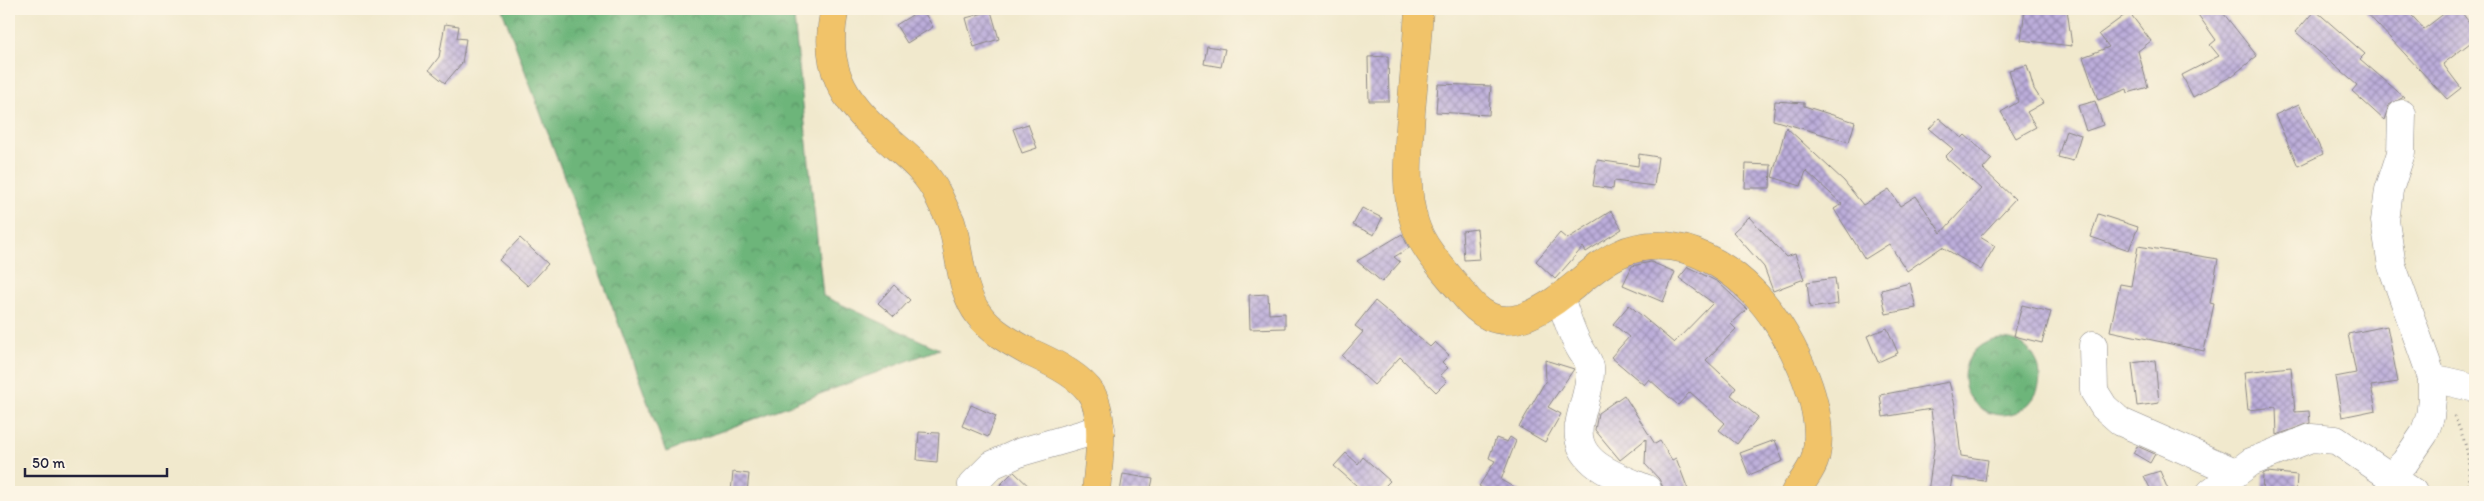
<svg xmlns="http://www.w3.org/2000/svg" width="2484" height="501" font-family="Itim,sans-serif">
<defs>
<pattern id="forest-crowns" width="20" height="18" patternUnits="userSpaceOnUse" patternTransform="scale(1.25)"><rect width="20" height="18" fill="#6db57a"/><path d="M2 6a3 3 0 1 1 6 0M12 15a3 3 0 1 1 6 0" fill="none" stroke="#599365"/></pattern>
<pattern id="building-cross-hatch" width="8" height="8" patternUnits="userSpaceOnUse" patternTransform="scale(1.25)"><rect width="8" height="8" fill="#bcadda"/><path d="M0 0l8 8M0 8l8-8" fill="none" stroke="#988cb2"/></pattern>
</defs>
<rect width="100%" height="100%" fill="#fcf5e5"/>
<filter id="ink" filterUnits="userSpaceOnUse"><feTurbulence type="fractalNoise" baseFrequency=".02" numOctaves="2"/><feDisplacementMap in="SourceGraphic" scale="10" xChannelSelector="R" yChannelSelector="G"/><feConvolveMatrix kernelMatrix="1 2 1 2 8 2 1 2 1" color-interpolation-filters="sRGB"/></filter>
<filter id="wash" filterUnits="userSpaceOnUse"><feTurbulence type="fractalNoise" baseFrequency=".0096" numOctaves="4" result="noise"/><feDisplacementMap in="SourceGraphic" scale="20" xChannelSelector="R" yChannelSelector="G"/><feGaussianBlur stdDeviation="1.12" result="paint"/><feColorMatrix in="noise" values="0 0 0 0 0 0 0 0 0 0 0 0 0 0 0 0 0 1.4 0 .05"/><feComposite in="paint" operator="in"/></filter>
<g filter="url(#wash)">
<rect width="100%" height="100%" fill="#f1e9cd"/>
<!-- forest -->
<g fill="url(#forest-crowns)" stroke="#486c5a">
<polygon points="502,9 793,9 823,296 939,349 666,452"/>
<circle cx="2002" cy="377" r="38"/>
</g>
<g id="blocks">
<!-- building -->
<g fill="url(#building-cross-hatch)">
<polygon points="922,9 933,27 907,43 896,25"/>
<polygon points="2025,9 2067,9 2072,46 2021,40"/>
<polygon points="2194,9 2220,9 2257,56 2232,76 2193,97 2182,75 2219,56 2210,45 2216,40"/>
<polygon points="2363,9 2406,9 2424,29 2450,9 2459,9 2475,30 2475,39 2443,64 2461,88 2447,99"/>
<polygon points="2315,10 2365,54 2360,59 2404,97 2389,105 2384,120 2352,91 2357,85 2296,32"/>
<polygon points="991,11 999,39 974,47 966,18"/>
<polygon points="2129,12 2151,41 2138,51 2148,87 2128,93 2127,89 2098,100 2083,57 2109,47 2099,34"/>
<polygon points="445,24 459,26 457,38 466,39 462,63 445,83 429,70 439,57"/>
<polygon points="1207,46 1225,49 1221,67 1204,64"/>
<polygon points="1388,56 1389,101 1369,101 1368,57"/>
<polygon points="2027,65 2034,89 2043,103 2027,112 2036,127 2016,138 2001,112 2018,102 2009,70"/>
<polygon points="1438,84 1491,86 1489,115 1436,112"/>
<polygon points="1775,101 1804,103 1804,106 1855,122 1849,142 1773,120"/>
<polygon points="2095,101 2103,125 2086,131 2078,106"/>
<polygon points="2299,104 2323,154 2298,166 2275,115"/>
<polygon points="1939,118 1962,138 1965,135 1992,159 1983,169 2015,199 1980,237 1995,246 1981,270 1942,247 1907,271 1889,244 1865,259 1834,209 1842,204 1806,171 1801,186 1772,177 1786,127 1844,181 1863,205 1889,189 1900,206 1916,196 1941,233 1981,189 1945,157 1953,149 1929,129"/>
<polygon points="1028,124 1037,148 1022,153 1013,129"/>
<polygon points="2066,130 2081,135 2073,161 2058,157"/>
<polygon points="1639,154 1658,157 1654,186 1614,181 1613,189 1593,186 1597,160 1638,166"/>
<polygon points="1746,164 1771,165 1770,188 1745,188"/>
<polygon points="1362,208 1382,218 1374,235 1353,225"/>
<polygon points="1611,211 1622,229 1586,252 1583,247 1555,279 1536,261 1560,233 1567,239"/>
<polygon points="2098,214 2138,227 2129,250 2091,237"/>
<polygon points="1749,217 1786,257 1795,254 1804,279 1773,291 1764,267 1733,232"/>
<polygon points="1477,229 1480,259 1464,260 1462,231"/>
<polygon points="1402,234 1409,248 1394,257 1400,262 1382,282 1357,261"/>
<polygon points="520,238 548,264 528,286 499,260"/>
<polygon points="2138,246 2218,259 2210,303 2214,304 2204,351 2110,331 2120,284 2131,286"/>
<polygon points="1651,262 1675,272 1663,302 1623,285 1632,266"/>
<polygon points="1688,267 1718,282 1747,309 1731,324 1736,329 1706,360 1736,388 1731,395 1758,417 1737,444 1719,430 1725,423 1690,392 1678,405 1649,379 1644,385 1611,357 1629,337 1613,324 1629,305 1674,343 1713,303 1679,278"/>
<polygon points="1835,278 1838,304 1810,308 1807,282"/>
<polygon points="1910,283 1916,308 1886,314 1881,290"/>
<polygon points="894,285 910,300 894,317 878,303"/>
<polygon points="1268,294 1269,314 1285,313 1285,328 1250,329 1249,295"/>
<polygon points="1375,301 1430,347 1435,342 1449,355 1442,362 1448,368 1440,375 1447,381 1436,392 1400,357 1374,385 1342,356 1363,332 1355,326"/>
<polygon points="2022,305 2051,312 2042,343 2014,336"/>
<polygon points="2387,326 2398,382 2371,386 2376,410 2342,417 2335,377 2356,373 2348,334"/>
<polygon points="1887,328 1898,353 1878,362 1867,336"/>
<polygon points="1545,360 1574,369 1548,407 1561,414 1545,442 1519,427 1546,380"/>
<polygon points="2155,360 2159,403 2137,406 2132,363"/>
<polygon points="2291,367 2295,412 2309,411 2310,423 2277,435 2276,407 2248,410 2244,372"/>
<polygon points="1949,382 1955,405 1961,456 1988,460 1985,481 1952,477 1950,492 1928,492 1935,443 1931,409 1883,417 1880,395"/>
<polygon points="1624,395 1655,444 1660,441 1672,460 1676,458 1689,492 1665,492 1659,479 1645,464 1646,439 1620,460 1595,430 1598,413"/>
<polygon points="971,405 996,416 988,437 962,426"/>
<polygon points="919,432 939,433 937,462 917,460"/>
<polygon points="1510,437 1516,441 1501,480 1522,492 1489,492 1479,486 1495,461 1489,458 1496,438 1507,442"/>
<polygon points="1775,440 1783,461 1749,475 1740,453"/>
<polygon points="2137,446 2155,454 2150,463 2133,453"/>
<polygon points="1346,453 1358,464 1363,457 1390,481 1379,492 1364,492 1334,466"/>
<polygon points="2160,471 2169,492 2152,492 2144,476"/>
<polygon points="733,472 749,474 747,492 731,492"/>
<polygon points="1014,472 1035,492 993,492 1011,474"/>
<polygon points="2267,472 2297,475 2296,492 2262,492 2263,474"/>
<polygon points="1123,474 1153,479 1150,492 1120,492"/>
</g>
</g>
</g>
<g filter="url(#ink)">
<use href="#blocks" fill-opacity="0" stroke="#8a8684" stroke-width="1"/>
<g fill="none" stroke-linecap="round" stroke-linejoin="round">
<defs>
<g id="minor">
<path d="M1560,297C1566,315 1571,334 1581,350C1584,355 1589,361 1590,367C1591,385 1584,402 1580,420C1570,463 1616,476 1647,489L1648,492"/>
<polyline points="2093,345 2094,391 2104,407 2121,422 2235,472"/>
<polyline points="2432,378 2475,388"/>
<polyline points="2390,477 2405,462 2424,434 2430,417 2432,399 2432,378 2392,266 2385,221 2389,190 2401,153 2402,114"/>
<polyline points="973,492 972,485 992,465 1021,452 1101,429"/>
<polyline points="2211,492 2251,462 2311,438 2336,440 2413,492"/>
</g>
<g id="major">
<path d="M835,9C822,65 842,101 885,137C905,155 926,170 938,195C942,204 947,213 951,222C961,253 959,289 979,315C992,332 1009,341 1027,351C1047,360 1074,372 1088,389C1108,413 1098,463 1096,492"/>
<path d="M1419,9C1417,43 1414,78 1411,112C1409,149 1403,188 1415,224C1423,249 1445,271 1461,291C1479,315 1497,327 1527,316C1584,293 1602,237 1674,247C1702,251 1733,271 1752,291C1787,326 1827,404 1816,455C1814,467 1802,482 1795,492"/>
</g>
</defs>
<!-- minor casing -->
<use href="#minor" stroke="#8a8684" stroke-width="29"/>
<!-- major casing -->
<use href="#major" stroke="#8a8684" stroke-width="29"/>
<!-- path -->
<path stroke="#8a8684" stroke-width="3" stroke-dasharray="1 4" stroke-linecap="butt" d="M2454,416C2467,444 2472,461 2467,492"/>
<!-- minor -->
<use href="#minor" stroke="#fff" stroke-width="28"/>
<!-- major -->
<use href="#major" stroke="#f1c369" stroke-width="28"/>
</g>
</g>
<!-- margin -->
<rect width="2484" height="501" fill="none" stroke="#fcf5e5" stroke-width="30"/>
<!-- scale -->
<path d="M25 468v8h142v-8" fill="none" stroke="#22223b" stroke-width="2.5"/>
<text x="32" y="468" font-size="15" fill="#22223b" stroke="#fcf5e5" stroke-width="4" paint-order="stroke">50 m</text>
</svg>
